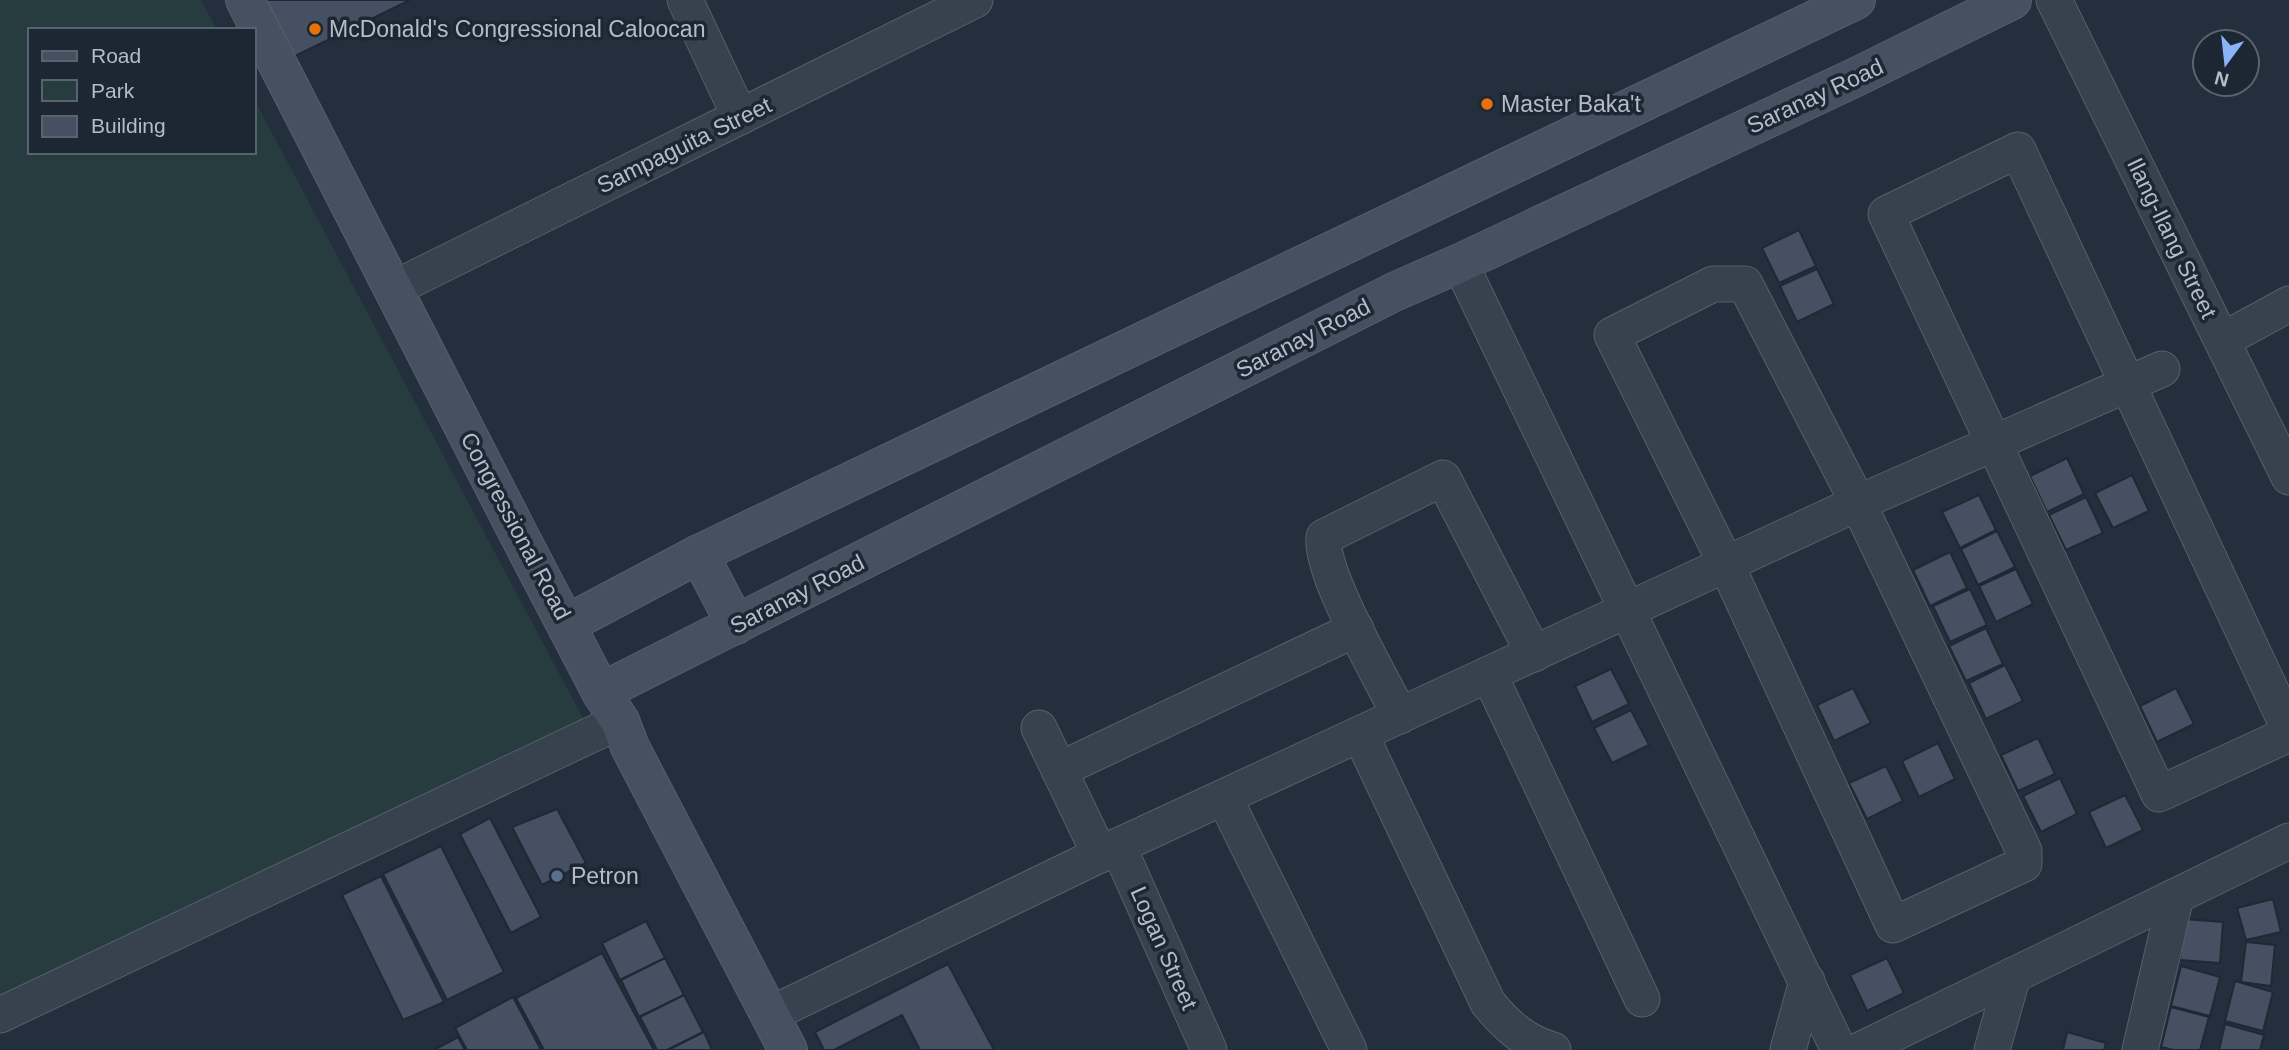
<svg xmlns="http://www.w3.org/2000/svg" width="2289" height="1050" font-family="Arial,sans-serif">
<rect width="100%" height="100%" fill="#242f3e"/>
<!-- green -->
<polygon fill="#263c3f" points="0,0 201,0 217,30 30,30 30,152 254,152 254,99 586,724 0,1009"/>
<!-- building -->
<g fill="#455162" stroke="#1f2835" stroke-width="2">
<polygon points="263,0 410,0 293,57"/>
<polygon points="1799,230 1816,266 1779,283 1762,248"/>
<polygon points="1817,269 1834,304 1797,322 1780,286"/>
<polygon points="2067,458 2084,494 2047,512 2030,476"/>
<polygon points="2132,475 2149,511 2113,528 2095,493"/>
<polygon points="1979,495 1996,530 1960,548 1942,512"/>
<polygon points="2086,497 2103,533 2066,550 2049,515"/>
<polygon points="1997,531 2015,567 1978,585 1961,549"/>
<polygon points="1950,552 1967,588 1930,606 1913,570"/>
<polygon points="2016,569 2033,604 1996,622 1979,586"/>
<polygon points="1970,589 1987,625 1950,642 1933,606"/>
<polygon points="1986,628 2003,664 1966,681 1949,646"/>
<polygon points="2005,665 2023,701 1986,719 1969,683"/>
<polygon points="1611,669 1629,704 1592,722 1575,686"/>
<polygon points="1853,688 1871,723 1834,741 1817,705"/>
<polygon points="2176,688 2194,724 2157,742 2140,706"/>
<polygon points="1631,710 1649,745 1612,763 1594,728"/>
<polygon points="2038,738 2055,774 2018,791 2001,755"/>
<polygon points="1938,743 1955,779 1919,797 1902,761"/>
<polygon points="1886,766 1903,801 1867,819 1849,783"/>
<polygon points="2060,778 2077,814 2041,832 2023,796"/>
<polygon points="2125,795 2143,830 2106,848 2089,812"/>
<polygon points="557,809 586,863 542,885 512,827"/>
<polygon points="490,818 541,917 511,933 460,834"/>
<polygon points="441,846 504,972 447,1000 383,874"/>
<polygon points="381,876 444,1002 403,1020 342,895"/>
<polygon points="2273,899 2281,932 2246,940 2237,908"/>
<polygon points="2184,919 2223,922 2220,963 2180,960"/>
<polygon points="646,921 665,958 620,980 602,943"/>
<polygon points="2246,942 2275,945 2271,986 2241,982"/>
<polygon points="602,953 654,1050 544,1050 516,998"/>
<polygon points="665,958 684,995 639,1017 621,980"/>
<polygon points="1887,958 1904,993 1867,1011 1850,975"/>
<polygon points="948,964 994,1050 920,1050 902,1015 834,1050 824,1050 815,1032"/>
<polygon points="2181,966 2220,977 2210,1016 2171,1006"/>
<polygon points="2235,981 2273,992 2263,1031 2225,1021"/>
<polygon points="684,995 703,1032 667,1050 657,1050 640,1017"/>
<polygon points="513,997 541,1050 467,1050 455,1028"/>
<polygon points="2171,1007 2209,1017 2200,1050 2174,1050 2161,1047"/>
<polygon points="2225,1024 2264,1035 2260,1050 2219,1050"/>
<polygon points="704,1032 712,1050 668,1050"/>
<polygon points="2067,1032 2106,1043 2104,1050 2063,1050"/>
<polygon points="458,1037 465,1050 434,1050"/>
</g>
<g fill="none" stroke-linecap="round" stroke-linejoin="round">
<defs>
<g id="street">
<polyline points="685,0 740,117"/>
<polyline points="2054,0 2289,477"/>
<polyline points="1460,263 1839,1050"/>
<polygon points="1713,284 1745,284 1858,503 2024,851 2024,864 1893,925 1726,564 1612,335"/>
<polyline points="393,289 975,0"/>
<polyline points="2223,340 2289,304"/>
<polyline points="1489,674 1642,999"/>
<path d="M1400,716C1382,679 1319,572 1324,537L1443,478L1534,654"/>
<polyline points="1039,728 1100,855"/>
<polyline points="2289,729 2018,150 1886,214 2159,794 2289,734"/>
<path d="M1360,734L1488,1003C1506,1025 1524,1042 1553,1050"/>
<polyline points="1059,770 1356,629"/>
<polyline points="1224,797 1349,1050"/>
<polyline points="1118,846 1209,1050"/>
<polyline points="0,1015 620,721"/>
<polyline points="769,1015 1118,846 1858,503 2162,369"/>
<polyline points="1788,1050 1807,981"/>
<polyline points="1860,1050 2289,841"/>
<polyline points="1992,1050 2013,975"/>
<polyline points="2140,1050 2176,896"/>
</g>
<g id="secondary">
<polyline points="245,0 519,535 601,692 620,721 630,747 788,1050"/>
<polyline points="699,554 736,625"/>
<polyline points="567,624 699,554 1856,0"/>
<polyline points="601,692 1394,292 1460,263 1854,78 2012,0"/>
</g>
</defs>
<!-- street casing -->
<use href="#street" stroke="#565f6c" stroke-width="37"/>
<!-- secondary casing -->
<use href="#secondary" stroke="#565f6c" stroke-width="40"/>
<!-- street -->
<use href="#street" stroke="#38414e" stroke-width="35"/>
<!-- secondary -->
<use href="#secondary" stroke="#465061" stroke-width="38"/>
</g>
<!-- markers -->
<g fill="#e8710a" stroke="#1d2633" stroke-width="2.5">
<circle cx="315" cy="29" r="7"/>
<circle cx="1487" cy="104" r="7"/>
</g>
<circle fill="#5c6f8a" stroke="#1d2633" stroke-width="2.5" cx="557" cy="876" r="7"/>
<g text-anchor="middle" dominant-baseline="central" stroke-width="7" stroke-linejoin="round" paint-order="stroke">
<!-- poi labels -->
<g font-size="23" fill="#b4bcc9" stroke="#1d2633" text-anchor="start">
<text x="329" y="29">McDonald's Congressional Caloocan</text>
<text x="1501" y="104">Master Baka't</text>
<text x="571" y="876">Petron</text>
</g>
<!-- street labels -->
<g font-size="23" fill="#b4bcc9" stroke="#1d2633">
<text transform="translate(1815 96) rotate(-25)">Saranay Road</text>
<text transform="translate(684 145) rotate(-26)">Sampaguita Street</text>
<text transform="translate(2172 238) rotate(64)">Ilang-Ilang Street</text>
<text transform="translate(1303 338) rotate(-27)">Saranay Road</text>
<text transform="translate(516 526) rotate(62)">Congressional Road</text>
<text transform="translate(797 594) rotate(-27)">Saranay Road</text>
<text transform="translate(1164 948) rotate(66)">Logan Street</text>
</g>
</g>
<!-- legend -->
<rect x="28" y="28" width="228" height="126" fill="#1d2633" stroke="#59626f" stroke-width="2"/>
<rect x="42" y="51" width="35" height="10" fill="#465061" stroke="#59626f" stroke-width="2"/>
<text x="91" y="63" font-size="21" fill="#b4bcc9">Road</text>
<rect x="42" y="80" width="35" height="21" fill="#263c3f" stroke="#59626f" stroke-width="2"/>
<text x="91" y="98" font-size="21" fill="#b4bcc9">Park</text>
<rect x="42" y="116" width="35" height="21" fill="#455162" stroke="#59626f" stroke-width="2"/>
<text x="91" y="133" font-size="21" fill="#b4bcc9">Building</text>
<!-- north arrow -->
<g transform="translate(2226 63) rotate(195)"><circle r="33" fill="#1d2633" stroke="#59626f" stroke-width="2"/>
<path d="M0-5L12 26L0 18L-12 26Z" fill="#8ab4f8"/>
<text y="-10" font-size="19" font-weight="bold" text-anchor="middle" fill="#b4bcc9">N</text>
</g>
</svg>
